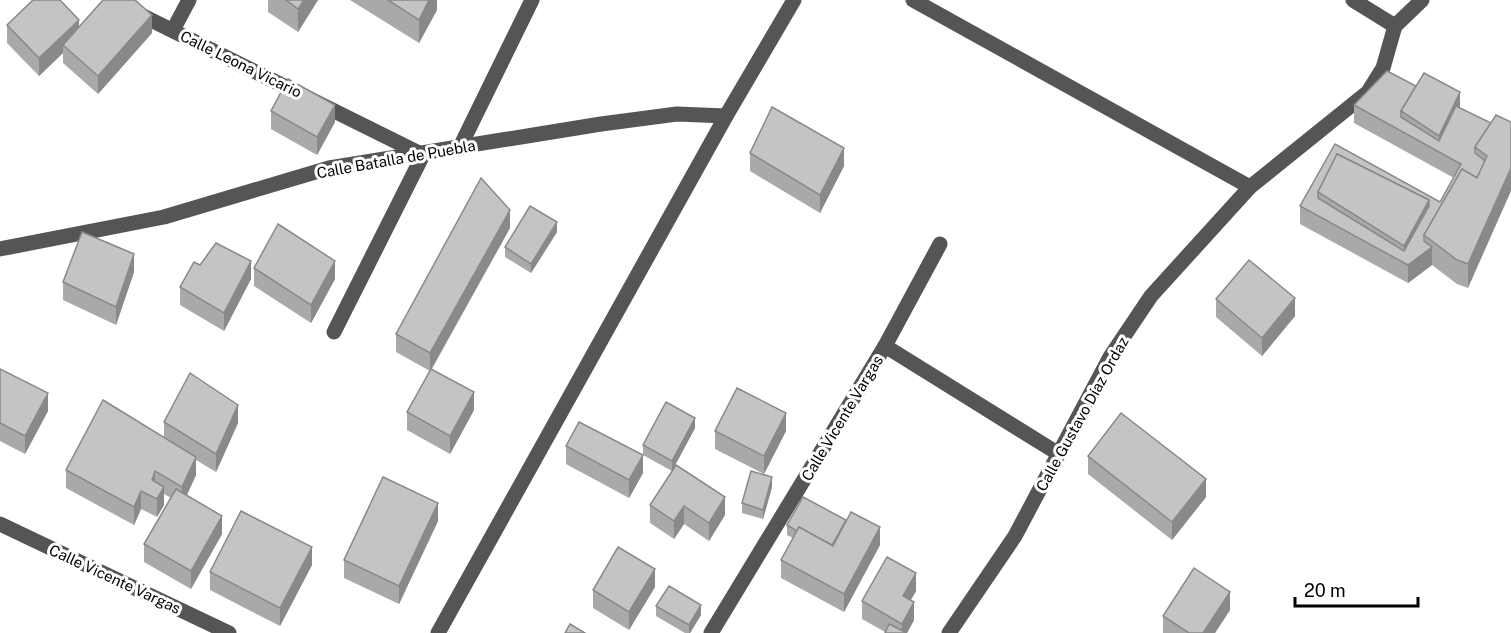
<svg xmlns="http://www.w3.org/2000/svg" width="1511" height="633" font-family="'Public Sans',sans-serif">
<rect width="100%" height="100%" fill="#fff"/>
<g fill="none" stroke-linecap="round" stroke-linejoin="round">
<!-- minor -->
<g stroke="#555" stroke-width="15">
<polyline points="913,0 1250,187"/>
<polyline points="1353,0 1395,26"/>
<polyline points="133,11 423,155 334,332"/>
<polyline points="173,30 189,0"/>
<polyline points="459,149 532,0"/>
<polyline points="0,249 164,217 329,168 601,124 677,114 726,116"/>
<polyline points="885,346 1059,454"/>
<polyline points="0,524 229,633"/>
<polyline points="438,633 726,116 794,0"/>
<polyline points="711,633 885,346 940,244"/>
<polyline points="949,633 1015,536 1110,357 1151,296 1250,187 1368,92 1383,68 1395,26 1422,0"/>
</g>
</g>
<!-- wall -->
<g fill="#a9a9a9">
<polygon points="268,0 318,0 298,32 268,12"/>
<polygon points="350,0 437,0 437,10 419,43"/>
<polygon points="7,25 79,27 152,33 98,94 63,63 63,53 39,76 7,43"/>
<polygon points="1354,105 1460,108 1491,123 1496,115 1468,288 1457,284 1432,265 1408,283 1300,224 1300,206 1335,144 1440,202 1454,178 1354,123"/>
<polygon points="271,111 335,122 317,155 271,129"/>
<polygon points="750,153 844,166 820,213 750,171"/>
<polygon points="510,228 432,369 474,410 450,454 407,430 407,412 430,371 396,352 396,334"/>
<polygon points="557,232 531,273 505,257 505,247"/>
<polygon points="200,265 251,279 224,331 180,305 180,287"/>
<polygon points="254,268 335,279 311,323 254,286"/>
<polygon points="134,272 116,325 63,300 63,282"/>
<polygon points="1216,299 1295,316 1262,356 1216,317"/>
<polygon points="0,369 48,411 25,454 0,441"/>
<polygon points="164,422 238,423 216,472 196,460 196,475 187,495 222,534 191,589 144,562 144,544 171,498 164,494 164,505 157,517 141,509 134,525 66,488 66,470 164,437"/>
<polygon points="695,428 674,467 725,515 709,541 684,524 674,539 650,523 650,505 672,471 643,455 643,445"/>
<polygon points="715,431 786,431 764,474 715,449"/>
<polygon points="566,446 643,473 629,498 566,464"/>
<polygon points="1088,456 1206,497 1172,540 1088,474"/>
<polygon points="772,487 763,519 742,513 742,503"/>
<polygon points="438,521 399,604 344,578 344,560"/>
<polygon points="846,522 880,545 844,612 781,578 781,560 793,538 787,535 787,525"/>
<polygon points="312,565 280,626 210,590 210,572"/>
<polygon points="655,587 629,630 593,608 593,590"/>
<polygon points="916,591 910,601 914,620 907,633 885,633 885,632 862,619 862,601"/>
<polygon points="656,606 701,615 690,633 685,633 656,616"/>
<polygon points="1230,610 1215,633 1163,633 1163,616"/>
</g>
<!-- shaded-wall -->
<g fill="#898989">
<polygon points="304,0 318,0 298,32 298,9"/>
<polygon points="429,0 437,0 437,10 419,43 419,20"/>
<polygon points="152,15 152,33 98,94 98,76"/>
<polygon points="79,20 79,38 63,45 63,53 39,76 39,58"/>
<polygon points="1460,92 1460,116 1439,152 1439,136"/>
<polygon points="335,105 335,122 317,155 317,137"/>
<polygon points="844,148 844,166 820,213 820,195"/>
<polygon points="1511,168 1511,191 1468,288 1468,264"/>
<polygon points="1429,200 1429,224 1404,263 1404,246"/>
<polygon points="510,210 510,228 430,371 430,353"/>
<polygon points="557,222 557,232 531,273 531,264"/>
<polygon points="1432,247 1432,265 1408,283 1408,265"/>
<polygon points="134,254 134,272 116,325 116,307"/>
<polygon points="251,261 251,279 224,331 224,313"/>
<polygon points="335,261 335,279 311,323 311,305"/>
<polygon points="1295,298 1295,316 1262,356 1262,338"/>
<polygon points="474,392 474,410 450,454 450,436"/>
<polygon points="48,393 48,411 25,454 25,436"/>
<polygon points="238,405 238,423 216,472 216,454"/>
<polygon points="786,413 786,431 764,474 764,456"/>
<polygon points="695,418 695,428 672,471 672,461"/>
<polygon points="643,455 643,473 629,498 629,480"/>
<polygon points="196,457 196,475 182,505 182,487"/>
<polygon points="155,471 155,489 152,498 152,480"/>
<polygon points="772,477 772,487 763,519 763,510"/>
<polygon points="1206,479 1206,497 1172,540 1172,522"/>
<polygon points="164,487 164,505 157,517 157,499"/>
<polygon points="141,491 141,509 134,525 134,507"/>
<polygon points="725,497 725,515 709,541 709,523"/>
<polygon points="438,503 438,521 399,604 399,586"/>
<polygon points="684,506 684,524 674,539 674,521"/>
<polygon points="222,516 222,534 191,589 191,571"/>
<polygon points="880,527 880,545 844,612 844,594"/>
<polygon points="312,547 312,565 280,626 280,608"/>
<polygon points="655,569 655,587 629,630 629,612"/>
<polygon points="916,573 916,591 903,614 903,596"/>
<polygon points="1230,592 1230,610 1215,633 1203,633"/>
<polygon points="914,602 914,620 907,633 902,633 902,624"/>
<polygon points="701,605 701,615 690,633 689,633 689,625"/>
</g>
<!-- building -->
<g fill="#c4c4c4" stroke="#898989" stroke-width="1.5" fill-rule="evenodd">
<polygon points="33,0 60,0 79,20 39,58 7,25"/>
<polygon points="103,0 135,0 152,15 98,76 63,45"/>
<polygon points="286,0 304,0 298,9"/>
<polygon points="388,0 429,0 419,20"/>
<path d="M1387,71L1416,86L1401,111V117L1439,141L1456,106L1491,123L1475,147V153L1485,161L1477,178L1462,169L1424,235V241L1432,247L1408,265L1300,206L1335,144L1440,202L1461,164L1354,105ZM1337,154L1429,200V206L1404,251L1318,198V192Z"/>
<polygon points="1424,73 1460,92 1439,136 1401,111"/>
<polygon points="288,79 335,105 317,137 271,111"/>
<polygon points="772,107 844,148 820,195 750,153"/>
<polygon points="1496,115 1511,122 1511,168 1468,264 1457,260 1424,235 1462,169 1477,178 1487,156 1475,147"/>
<polygon points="1337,154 1429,200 1404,246 1318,192"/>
<polygon points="481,178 510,210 430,353 396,334"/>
<polygon points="530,206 557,222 531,264 505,247"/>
<polygon points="278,224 335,261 311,305 254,268"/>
<polygon points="82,232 134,254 116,307 63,282"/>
<polygon points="216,243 251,261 224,313 180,287 194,262 200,265"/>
<polygon points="1249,260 1295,298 1262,338 1216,299"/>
<polygon points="0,369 48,393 25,436 0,423"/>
<polygon points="431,369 474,392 450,436 407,412"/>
<polygon points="190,373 238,405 216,454 164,422"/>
<polygon points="737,388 786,413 764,456 715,431"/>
<polygon points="103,400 196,457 182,487 155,471 152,480 164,487 157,499 141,491 134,507 66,470"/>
<polygon points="666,402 695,418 672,461 643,445"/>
<polygon points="1121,413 1206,479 1172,522 1088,456"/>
<polygon points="579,422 643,455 629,480 566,446"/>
<polygon points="676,465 725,497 709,523 684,506 674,521 650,505"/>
<polygon points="751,471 772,477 763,510 742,503"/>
<polygon points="383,477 438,503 399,586 344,560"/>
<polygon points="176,489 222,516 191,571 144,544"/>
<polygon points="803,497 846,520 832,545 799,527 797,531 787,525"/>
<polygon points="241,511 312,547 280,608 210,572"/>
<polygon points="851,512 880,527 844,594 781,560 799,527 833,546"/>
<polygon points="618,547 655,569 629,612 593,590"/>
<polygon points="887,557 916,573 903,596 914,602 902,624 862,601"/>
<polygon points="1194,568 1230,592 1203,633 1189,633 1163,616"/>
<polygon points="669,586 701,605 689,625 656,606"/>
<polygon points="570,624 585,633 565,633"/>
<polygon points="889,624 905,632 904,633 885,633"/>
</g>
<g text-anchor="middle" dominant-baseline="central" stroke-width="6" stroke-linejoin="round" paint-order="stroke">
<!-- street labels -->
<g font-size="15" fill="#000" stroke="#fff">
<text transform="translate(241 64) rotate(26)">Calle Leona Vicario</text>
<text transform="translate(396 159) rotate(-10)">Calle Batalla de Puebla</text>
<text transform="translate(1082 414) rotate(-61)">Calle Gustavo Díaz Ordaz</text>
<text transform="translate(842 418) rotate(-59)">Calle Vicente Vargas</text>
<text transform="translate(115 579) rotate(25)">Calle Vicente Vargas</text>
</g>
</g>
<!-- scale -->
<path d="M1295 597v9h123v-9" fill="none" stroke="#000000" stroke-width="3"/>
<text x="1304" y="597" font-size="18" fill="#000000" stroke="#ffffff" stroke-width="4.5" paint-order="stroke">20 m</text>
</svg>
